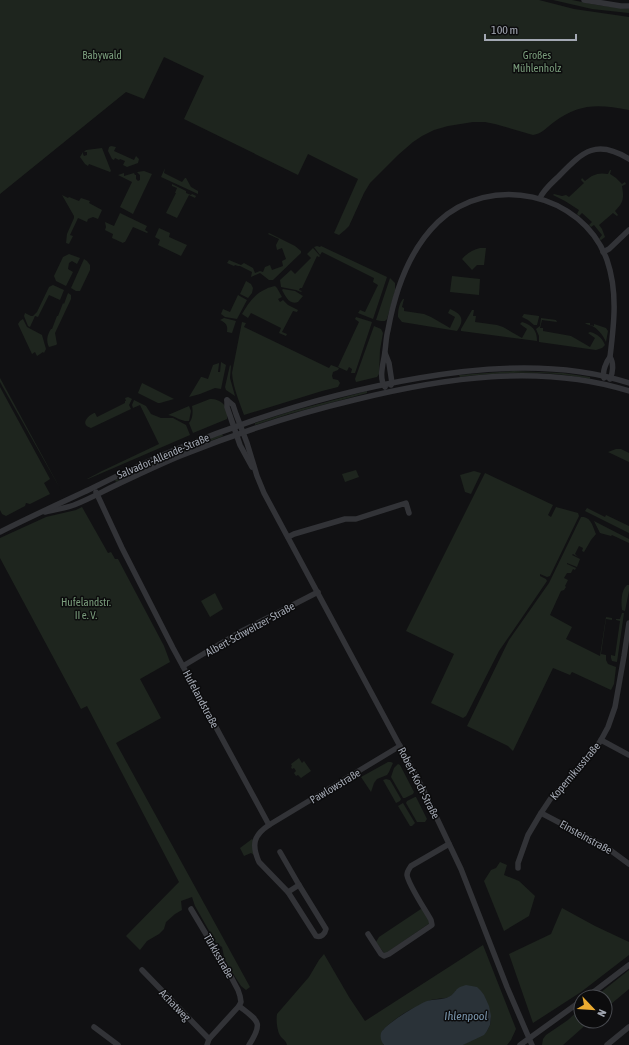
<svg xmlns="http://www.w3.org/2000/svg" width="629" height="1045" font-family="'Asap Condensed',sans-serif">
<rect width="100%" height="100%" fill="#111113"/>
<!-- green -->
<g fill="#1e251e">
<path d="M0,0H539L574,9L629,17V110C599,104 579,103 554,122C547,127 542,134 533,135L495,124L485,122H473L448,126L434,130L422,136L413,142L398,155L370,183L364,193L349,226L345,230L339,235L334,233L358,179L308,154L298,175L184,119L204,76L164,57L144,99L126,92L0,194Z"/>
<polygon points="553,0 572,0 597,5 629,9 629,13 592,9"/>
<polygon points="111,146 116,147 114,151 134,160 136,156 139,159 138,163 127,167 123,165 125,161 120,159 119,160 115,158 114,160 112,159 108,151 109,147"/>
<polygon points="102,148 111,171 110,172 89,164 88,166 85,164 80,157 83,152 83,154 84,156 87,155 87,152 84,152 86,150"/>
<polygon points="165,168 164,173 182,182 185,178 186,178 191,187 198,191 198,194 161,177"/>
<path d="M610,170H611L610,174L616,178L622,184L625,182L626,184L622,186C624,198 624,202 615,211L618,215L617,216L613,213L599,225L602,229L605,237L601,240L599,239L602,235L594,225L591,227L589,225L592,222L582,213L579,216L577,214L579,210L565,201L553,195L554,194L562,196L566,195L569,197L584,183L581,180L582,178L585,181C592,175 598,172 608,174Z"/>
<polygon points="144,171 152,174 151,176 133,214 120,207 132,182 118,175 124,173 124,176 134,173 135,175 136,175 136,179 138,181 140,180 140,175 137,172"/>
<polygon points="172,184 186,191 186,193 191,195 192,194 196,196 195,198 189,195 177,218 166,213 176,193 175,193 177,188 172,186"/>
<polygon points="62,195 68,198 69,197 79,201 81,198 90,201 89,203 102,210 98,219 93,217 88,219 87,222 78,218 70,235 73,236 69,244 66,243 67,234 74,218 74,216"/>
<polygon points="120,213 147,226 145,230 148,232 147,233 133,227 125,242 124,242 123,243 112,238 113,234 105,230 106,227 105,222 114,226"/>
<polygon points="159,228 170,233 169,237 187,245 181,256 158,245 160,240 155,237"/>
<polygon points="269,233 295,246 301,251 301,253 273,280 269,280 260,273 251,277 252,272 240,266 238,266 235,265 234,266 227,263 229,260 241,265 244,263 253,268 255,273 260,271 263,272 265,267 270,265 272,270 283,266 282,261 286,259 282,248 277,250 276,245 279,239 268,234"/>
<polygon points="317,246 320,247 321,246 387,277 373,319 358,313 360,310 365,312 378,285 373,282 374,278 322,252 320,255 314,247"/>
<polygon points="313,248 320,256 319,257 317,256 302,288 300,288 299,290 302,291 301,292 296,290 281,287 280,280 291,270 295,274 311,258 307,254"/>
<path d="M480,248H486L484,265H477L472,270L462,259C467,253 473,250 480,248Z"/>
<polygon points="69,254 80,258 77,264 72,261 69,263 68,269 73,272 66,286 56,281 54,276 63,257"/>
<polygon points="84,259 87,261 90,265 90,270 80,291 76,291 71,288"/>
<polygon points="452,276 480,279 479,295 450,292"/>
<polygon points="390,278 395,283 395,291 387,319 385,321 381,321 376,320"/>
<polygon points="246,281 251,284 253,288 252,293 248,298 240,294"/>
<polygon points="53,285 64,290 60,300 49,295 38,317 35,316 30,327 28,326 24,316 25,313 31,316 33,316 37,312 49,287"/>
<path d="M275,286L277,288L282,297L278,299L280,302L283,300L288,305L298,310L297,312L293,311L282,332L287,334L286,336L279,333L281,328L251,313L248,318L242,314C248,304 254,294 266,289C269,287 272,287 275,286Z"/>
<path d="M283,289L295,291L303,296L298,302C289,305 286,297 282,290Z"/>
<path d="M68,293L71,295V299L55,333L57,344L56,345L49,347C46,341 47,335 51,329H52L57,316H58L60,311L63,303L64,304Z"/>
<polygon points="238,295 247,300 237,319 225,317 221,314 223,309 230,312"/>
<path d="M403,299H404L402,307L404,308V311L424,314L431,317L450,328L455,317L448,313L450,309C462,314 465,320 457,331L402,322L398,317C398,310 399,304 403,299Z"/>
<path d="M472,310H474L473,316H476L475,322L497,325L503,327L522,338L527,329L520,324L522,322C532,325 537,330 537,341L461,331V329Z"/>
<polygon points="524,314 539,316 539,317 537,325 534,325 528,320 522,317"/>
<polygon points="356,317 372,322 355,373 351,373 352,369 349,367 347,371 338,367 359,322 355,319"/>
<path d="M224,318L236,321L232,333L227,332C228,325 226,323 220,320Z"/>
<path d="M541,318L556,320L557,322L542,320L540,328H543V331L571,336L590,347L595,338L588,333L590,332C598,334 602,338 605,345L602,348L596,350L539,342V336L536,329L540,326Z"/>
<polygon points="23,319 27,327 42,335 46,349 44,353 43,352 37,356 35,352 32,354 18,324 20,321"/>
<path d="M242,322L246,323L244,327L329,368L331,365L339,368L338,370L333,372L332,376L333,379L338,380L340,383L338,387L322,391L244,415C239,401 233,387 232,373Z"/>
<path d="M585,323H590V325L594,326V324L606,328L608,331L606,342C604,337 599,330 594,327C591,325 587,325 585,323Z"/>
<polygon points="374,326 381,329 383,333 380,350 379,374 377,377 356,382 355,379"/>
<polygon points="221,362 226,365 221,389 215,388 200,394 189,397 201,377 202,377 208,379 213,365 219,363 219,364 218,372 220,372"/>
<polygon points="230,365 231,366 230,378 235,396 226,390 225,387"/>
<path d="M514,371L563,373L590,377V379C575,376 559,374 544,373C516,372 487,374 460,377L459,375Z"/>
<polygon points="0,378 62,492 0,382"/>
<polygon points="142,383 174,399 160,403 158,403 138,393"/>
<polygon points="0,387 50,479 44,483 50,494 30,504 26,503 25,506 6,516 2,514 0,510"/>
<polygon points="367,391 367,393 289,414 255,425 255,423 289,412"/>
<path d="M128,397L132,399L129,405L131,409L91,428C80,425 87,416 94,413H95L97,417L125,403V401H126L125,398Z"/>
<path d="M210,399C222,399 229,407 227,419L193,433L189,423C193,419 193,411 192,406Z"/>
<polygon points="134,400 146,406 151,414 161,418 173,418 186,425 190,435 88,479 87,479 102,471 159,444 140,405 133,408 132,405"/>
<path d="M189,406L191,411L189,421C182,422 175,416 168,415Z"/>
<path d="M222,434L223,436L178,454L116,482L115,480C150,464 186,449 222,434Z"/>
<polygon points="616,449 621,449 629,453 629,462 608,452"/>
<polygon points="356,470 359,477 345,482 342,474"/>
<polygon points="474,471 481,473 471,494 465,492 460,475"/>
<polygon points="485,473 553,505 548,515 551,517 556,507 578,513 579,516 550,576 547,577 540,574 540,576 546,579 547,581 499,651 466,716 463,718 431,703 454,654 406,631"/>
<polygon points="82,507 108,553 111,552 115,559 118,559 164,646 170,662 140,679 161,718 116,743 250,987 246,990 241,986 225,961 222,947 216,943 195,906 192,897 181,901 182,910 175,914 166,922 164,929 159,934 147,941 140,950 126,936 179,882 87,706 81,709 0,558 0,538 46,517 76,510"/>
<polygon points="587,508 605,517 606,515 629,526 629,533 585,511"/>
<path d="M581,517C591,516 593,527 596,534L591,540L584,552L582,551L583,548L579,546L575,554L578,557L573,554L572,555L580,559L577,567L567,563V564L576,568L575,570L573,569L571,573H567L564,578L568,580L565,586L566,587L564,590L561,591L560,593L550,615L572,627L566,639L600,656L606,617L612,618V620L606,619L601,654L606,655V660L608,664L616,667L614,684L611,690L572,672L570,675L553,668L513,751L508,746L467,726L505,648L509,640L549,583Z"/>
<polygon points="594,521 629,539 629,543 612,535 611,536 600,533"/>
<path d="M627,585H629V591L625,611L622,610C621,602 621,590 627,585Z"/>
<polygon points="215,593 223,609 210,617 201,601"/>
<polygon points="622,613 624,613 617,662 612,661 611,658 611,655 615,656 620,621 616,620 616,619 620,619"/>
<polygon points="299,758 302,763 304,761 311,771 301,778 298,775 296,776 294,773 296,771 294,768 292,769 291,767 292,766 291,764"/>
<polygon points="388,762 391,762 393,763 389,772 387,775 377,779 374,783 371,792 361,777"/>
<polygon points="398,764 400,765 414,792 413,794 405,798 403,798 391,777 394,768"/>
<polygon points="386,779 390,780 401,799 400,801 396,803 383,780"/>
<polygon points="415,797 416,797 427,819 425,822 417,822 406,803 407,801"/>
<polygon points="403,803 415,823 412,826 410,826 398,806"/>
<polygon points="252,839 253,840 254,855 251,853 244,856 240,848"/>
<polygon points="500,862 507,865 504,875 519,881 535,896 529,916 504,931 484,881 491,870 496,868"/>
<polygon points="562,908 595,926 629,942 629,955 581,992 533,1023 509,954 551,934"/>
<polygon points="421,909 423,910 428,917 430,923 386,953 384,953 376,942 379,937"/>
<path d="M483,945L516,1029L511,1040L507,1045H463L487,1031L490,1025L491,1016L456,990C451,1001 441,997 431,1000C424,1003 415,1007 408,1011C399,1016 390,1023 383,1030V1044L384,1045H287C286,1041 284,1040 281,1037C277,1032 276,1020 277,1014L309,977L319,960L324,954L349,997L365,1021Z"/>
<polygon points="629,970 629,989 605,1009 605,997 595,997"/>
<polygon points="581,1008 581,1021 590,1021 563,1045 542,1045 543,1039 546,1035 568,1020"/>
</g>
<!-- water -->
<path fill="#2a3238" d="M466,985L477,987L481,991L484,995L489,1006L491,1016L490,1025L487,1031L484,1035L463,1045H384C381,1041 380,1038 381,1033C385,1024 417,1005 427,1001C433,999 440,1000 446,998C455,995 454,990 460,987C462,986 464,986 466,985Z"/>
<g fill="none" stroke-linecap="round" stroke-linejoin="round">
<!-- street -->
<g stroke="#323337" stroke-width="5.5">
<polyline points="584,0 621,6 629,6"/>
<path d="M540,198C544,189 553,182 560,175C583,151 597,139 629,159"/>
<polyline points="603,252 609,249 629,230"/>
<polyline points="385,353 389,363 392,383 391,385"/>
<path d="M610,379C613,373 614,363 610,357"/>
<path d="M385,387C378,377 384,362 385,351C386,344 386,337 388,330C395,291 409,250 438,222C490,173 582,192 607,260C618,292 614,324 610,357C606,362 602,372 604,378"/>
<polyline points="227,400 233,405 236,414 247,443 257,476 264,493 423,789 461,869 507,987 532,1045"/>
<polyline points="227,400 227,407 240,445 252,467"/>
<polyline points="96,492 122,548 173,648 269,825"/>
<path d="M45,512C54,510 65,508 74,505C87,500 98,494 110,488C133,477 156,466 180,456C237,433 295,414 354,400C443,378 540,363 629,391"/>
<path d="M0,532C28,518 56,505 84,492C115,477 145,462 177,449C255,417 336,392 419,378C487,366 562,361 629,383"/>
<polyline points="288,537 294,534 345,519 356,519 406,503 409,513"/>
<polyline points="183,666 240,632 318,592"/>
<polyline points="601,740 629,755"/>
<polyline points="541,813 606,847 629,864"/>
<path d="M280,852L299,885L326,929C325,934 321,938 316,936L288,892L259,862C251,844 254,835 269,825L400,746"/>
<polyline points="518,868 518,863 528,835 541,813 551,798 591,755 601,740 608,727 615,707 624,656 629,623"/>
<polyline points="288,892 299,885"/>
<polyline points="191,909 228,971 238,990 240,996 241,1002 239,1006 209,1039 207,1045"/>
<path d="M368,934L381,954L384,956L389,954L432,925L431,920C426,911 408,884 407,875C407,871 409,869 411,866L449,844"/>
<polyline points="142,970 209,1039"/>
<polyline points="587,997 629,965"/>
<path d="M239,1006C258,1021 264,1022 249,1045"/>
<polyline points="94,1027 118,1045"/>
<polyline points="520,1045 581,1001"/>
<polyline points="607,1045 629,1027"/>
</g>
</g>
<g text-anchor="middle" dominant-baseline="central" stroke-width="3" stroke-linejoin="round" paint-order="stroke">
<!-- park labels -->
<g font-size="11" fill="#7a9d7c" stroke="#0c0c0d">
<text x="102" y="55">Babywald</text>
<text x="537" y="55">Großes<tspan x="537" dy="13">Mühlenholz</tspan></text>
<text x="86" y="602">Hufelandstr.<tspan x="86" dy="13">II e. V.</tspan></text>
</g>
<!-- street labels -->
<g font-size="11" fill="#a3a8b3" stroke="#0c0c0d">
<text transform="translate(163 456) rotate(-23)">Salvador-Allende-Straße</text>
<text transform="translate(250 629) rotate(-29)">Albert-Schweitzer-Straße</text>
<text transform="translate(201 699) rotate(62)">Hufelandstraße</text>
<text transform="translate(575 771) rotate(-50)">Kopernikusstraße</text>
<text transform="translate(419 783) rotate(63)">Robert-Koch-Straße</text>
<text transform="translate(335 786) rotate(-31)">Pawlowstraße</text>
<text transform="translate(586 837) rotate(29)">Einsteinstraße</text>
<text transform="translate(219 956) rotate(60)">Türkisstraße</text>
<text transform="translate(175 1005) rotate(46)">Achatweg</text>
</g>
<!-- water labels -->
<g font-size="12" font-style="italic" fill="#7a96ad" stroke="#0c0c0d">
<text x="466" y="1016">Ihlenpool</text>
</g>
</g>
<!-- north arrow -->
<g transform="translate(593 1009) rotate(115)"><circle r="19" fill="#0c0c0d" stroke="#484a4f"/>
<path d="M0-3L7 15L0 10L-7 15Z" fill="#ebab31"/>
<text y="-6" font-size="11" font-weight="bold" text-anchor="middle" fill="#a3a8b3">N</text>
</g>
<!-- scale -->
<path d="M485 34v6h91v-6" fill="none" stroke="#a3a8b3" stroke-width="2"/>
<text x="491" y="34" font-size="12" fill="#a3a8b3" stroke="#0c0c0d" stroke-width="3" paint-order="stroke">100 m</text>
</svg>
